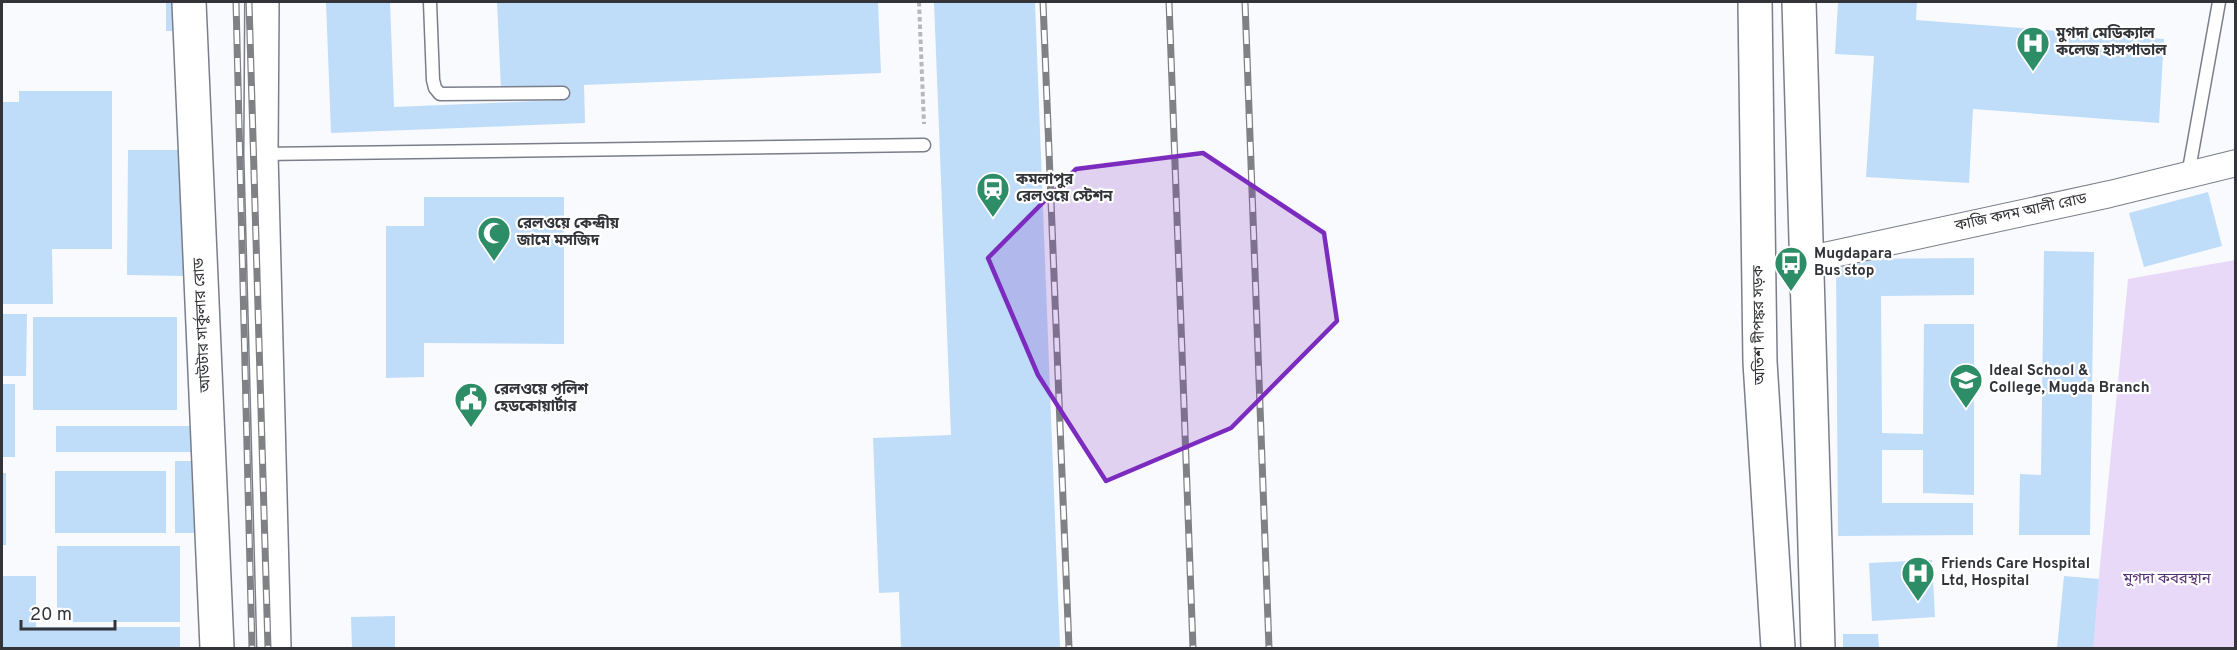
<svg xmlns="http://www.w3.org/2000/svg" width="2237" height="650" font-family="Overpass,'Noto Sans Bengali',sans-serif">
<rect width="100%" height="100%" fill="#f9fafd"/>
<!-- green -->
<polygon fill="#e9d9f9" points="2235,260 2235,648 2092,648 2128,279"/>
<!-- building -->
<g fill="#bfdcf8">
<polygon points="166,2 192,2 191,31 166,31"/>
<polygon points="326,2 390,2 394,107 563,100 563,87 501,89 497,2 878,2 881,73 584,85 585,123 331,133"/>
<polygon points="934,2 1035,2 1060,648 901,648 899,592 879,593 873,438 951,435"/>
<polygon points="1838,2 1917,2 1916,20 2164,39 2159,123 1973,109 1969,183 1866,177 1874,56 1835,54"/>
<polygon points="19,91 112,91 112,249 52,249 53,304 2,304 2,102 19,102"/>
<polygon points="128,150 186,150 185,276 127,275"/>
<polygon points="2208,192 2222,246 2144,267 2129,213"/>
<polygon points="424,197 564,197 564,344 424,343 424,377 386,378 386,226 424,226"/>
<polygon points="2044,251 2094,252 2090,535 2019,535 2020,474 2041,475"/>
<polygon points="1974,258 1974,295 1881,296 1882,433 1923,434 1924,324 1974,324 1974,495 1923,493 1923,450 1882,450 1882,503 1973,503 1973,535 1838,536 1836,259"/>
<polygon points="2,314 27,314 26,376 2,376"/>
<rect x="33" y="317" width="144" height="93"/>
<rect x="2" y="384" width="13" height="73"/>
<rect x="56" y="426" width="149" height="26"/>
<polygon points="175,461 215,461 214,533 175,533"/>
<rect x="55" y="471" width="111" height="62"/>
<rect x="2" y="473" width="4" height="72"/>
<rect x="57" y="546" width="123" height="76"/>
<polygon points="1932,560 1935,617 1872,621 1869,563"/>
<polygon points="2,576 36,576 36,627 180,627 180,648 2,648"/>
<polygon points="2064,576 2099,579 2093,648 2057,648"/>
<polygon points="395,616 395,648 352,648 351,617"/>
<polygon points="1843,634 1878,634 1879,648 1843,648"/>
</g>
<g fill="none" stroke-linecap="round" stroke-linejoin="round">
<defs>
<g id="lane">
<polyline points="430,2 433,80 435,88 440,94 563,93"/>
<polyline points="262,154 924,145"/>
<polyline points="2188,175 2219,2"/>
</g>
<polyline id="street" points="1806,260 2110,194 2236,163"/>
<g id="primary">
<polyline points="189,2 217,648"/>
<polyline points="262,2 261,154 274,648"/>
<polyline points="1755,2 1760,362 1778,648"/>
<polyline points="1799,2 1818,648"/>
</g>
</defs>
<!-- lane casing -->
<use href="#lane" stroke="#797e8a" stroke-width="15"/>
<!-- street casing -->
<use href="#street" stroke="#797e8a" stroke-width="28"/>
<!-- primary casing -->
<use href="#primary" stroke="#797e8a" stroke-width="36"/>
<!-- path -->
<polyline stroke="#b6b8bb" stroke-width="4" stroke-dasharray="4.5 3" stroke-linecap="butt" points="919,2 924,124"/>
<!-- lane -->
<use href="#lane" stroke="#fff" stroke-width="12"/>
<!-- street -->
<use href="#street" stroke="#fff" stroke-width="26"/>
<!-- primary -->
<use href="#primary" stroke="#fff" stroke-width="33"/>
<defs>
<g id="rail">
<polyline points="236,2 252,648"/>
<polyline points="249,2 268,648"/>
<polyline points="1043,2 1069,648"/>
<polyline points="1169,2 1193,648"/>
<polyline points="1245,2 1269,648"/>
</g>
</defs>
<!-- rail casing -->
<use href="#rail" stroke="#7f8185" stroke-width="7"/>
<!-- rail -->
<use href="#rail" stroke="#fff" stroke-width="4.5" stroke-dasharray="14" stroke-linecap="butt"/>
</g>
<!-- marked area -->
<path fill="#7b2cbf" fill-opacity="0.2" stroke="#7b2cbf" stroke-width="4.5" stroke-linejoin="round" d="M1203,153L1324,233L1337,321L1231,428L1106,481L1038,375L988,258L1076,169Z"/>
<!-- icons -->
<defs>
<symbol id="hospital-pin" viewBox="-11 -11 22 30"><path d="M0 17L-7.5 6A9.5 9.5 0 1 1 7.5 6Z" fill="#2c8d66" stroke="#fff"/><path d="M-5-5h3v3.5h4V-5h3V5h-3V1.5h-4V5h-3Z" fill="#fff"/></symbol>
<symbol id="station-pin" viewBox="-11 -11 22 30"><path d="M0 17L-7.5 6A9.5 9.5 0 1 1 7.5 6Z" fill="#2c8d66" stroke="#fff"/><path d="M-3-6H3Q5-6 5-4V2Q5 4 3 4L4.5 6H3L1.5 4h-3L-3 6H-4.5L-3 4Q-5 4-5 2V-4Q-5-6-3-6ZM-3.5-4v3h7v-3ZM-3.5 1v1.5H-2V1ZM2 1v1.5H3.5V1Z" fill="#fff"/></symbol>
<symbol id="mosque-pin" viewBox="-11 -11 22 30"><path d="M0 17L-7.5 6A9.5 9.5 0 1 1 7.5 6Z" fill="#2c8d66" stroke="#fff"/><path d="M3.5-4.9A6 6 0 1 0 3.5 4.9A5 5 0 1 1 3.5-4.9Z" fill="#fff"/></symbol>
<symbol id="bus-pin" viewBox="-11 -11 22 30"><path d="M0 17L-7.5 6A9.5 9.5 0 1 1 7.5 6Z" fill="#2c8d66" stroke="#fff"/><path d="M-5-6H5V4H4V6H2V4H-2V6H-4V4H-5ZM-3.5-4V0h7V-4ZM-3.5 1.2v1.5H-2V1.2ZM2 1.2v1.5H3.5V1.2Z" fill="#fff"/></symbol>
<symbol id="school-pin" viewBox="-11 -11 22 30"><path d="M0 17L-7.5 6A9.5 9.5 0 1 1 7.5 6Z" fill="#2c8d66" stroke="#fff"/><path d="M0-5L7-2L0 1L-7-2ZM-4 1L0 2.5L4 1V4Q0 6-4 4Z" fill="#fff"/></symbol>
<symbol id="civic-pin" viewBox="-11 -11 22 30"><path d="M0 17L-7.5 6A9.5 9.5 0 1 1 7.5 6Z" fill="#2c8d66" stroke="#fff"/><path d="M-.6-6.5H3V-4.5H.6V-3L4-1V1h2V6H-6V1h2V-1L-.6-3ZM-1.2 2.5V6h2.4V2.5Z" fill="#fff"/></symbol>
</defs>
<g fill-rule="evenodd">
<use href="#hospital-pin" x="2014" y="24" width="38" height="52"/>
<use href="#station-pin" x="974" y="170" width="38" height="52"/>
<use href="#mosque-pin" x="475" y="214" width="38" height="52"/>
<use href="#bus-pin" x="1772" y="244" width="38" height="52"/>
<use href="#school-pin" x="1947" y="361" width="38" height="52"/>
<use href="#civic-pin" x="452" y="380" width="38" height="52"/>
<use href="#hospital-pin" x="1899" y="554" width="38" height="52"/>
</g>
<g text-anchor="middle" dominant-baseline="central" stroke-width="4.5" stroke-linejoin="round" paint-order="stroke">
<!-- poi labels -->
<g font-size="15" font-weight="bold" fill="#323439" stroke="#fff" text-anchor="start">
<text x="2056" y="34">মুগদা মেডিক্যাল<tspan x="2056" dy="17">কলেজ হাসপাতাল</tspan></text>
<text x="1016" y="180">কমলাপুর<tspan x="1016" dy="17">রেলওয়ে স্টেশন</tspan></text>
<text x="517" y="224">রেলওয়ে কেন্দ্রীয়<tspan x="517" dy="17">জামে মসজিদ</tspan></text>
<text x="1814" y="254">Mugdapara<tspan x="1814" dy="17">Bus stop</tspan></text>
<text x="1989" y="371">Ideal School &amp;<tspan x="1989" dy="17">College, Mugda Branch</tspan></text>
<text x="494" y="390">রেলওয়ে পুলিশ<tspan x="494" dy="17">হেডকোয়ার্টার</tspan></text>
<text x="1941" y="564">Friends Care Hospital<tspan x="1941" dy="17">Ltd, Hospital</tspan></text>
</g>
<!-- street labels -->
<g font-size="15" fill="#323439" stroke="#fff">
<text transform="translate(2021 213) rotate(-12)">কাজি কদম আলী রোড</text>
<text transform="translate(203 325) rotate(-93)">আউটার সার্কুলার রোড</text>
<text transform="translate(1760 325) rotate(-91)">অতিশ দীপঙ্কর সড়ক</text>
</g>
<!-- park labels -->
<g font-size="15" fill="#573173" stroke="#fff">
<text x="2167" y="579">মুগদা কবরস্থান</text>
</g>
</g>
<!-- border -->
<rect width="2237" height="650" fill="none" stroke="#323439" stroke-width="6"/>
<!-- scale -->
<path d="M21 620v9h94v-9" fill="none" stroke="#323439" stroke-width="3"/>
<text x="30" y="620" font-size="18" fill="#323439" stroke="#ffffff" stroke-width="4.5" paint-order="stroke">20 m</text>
</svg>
